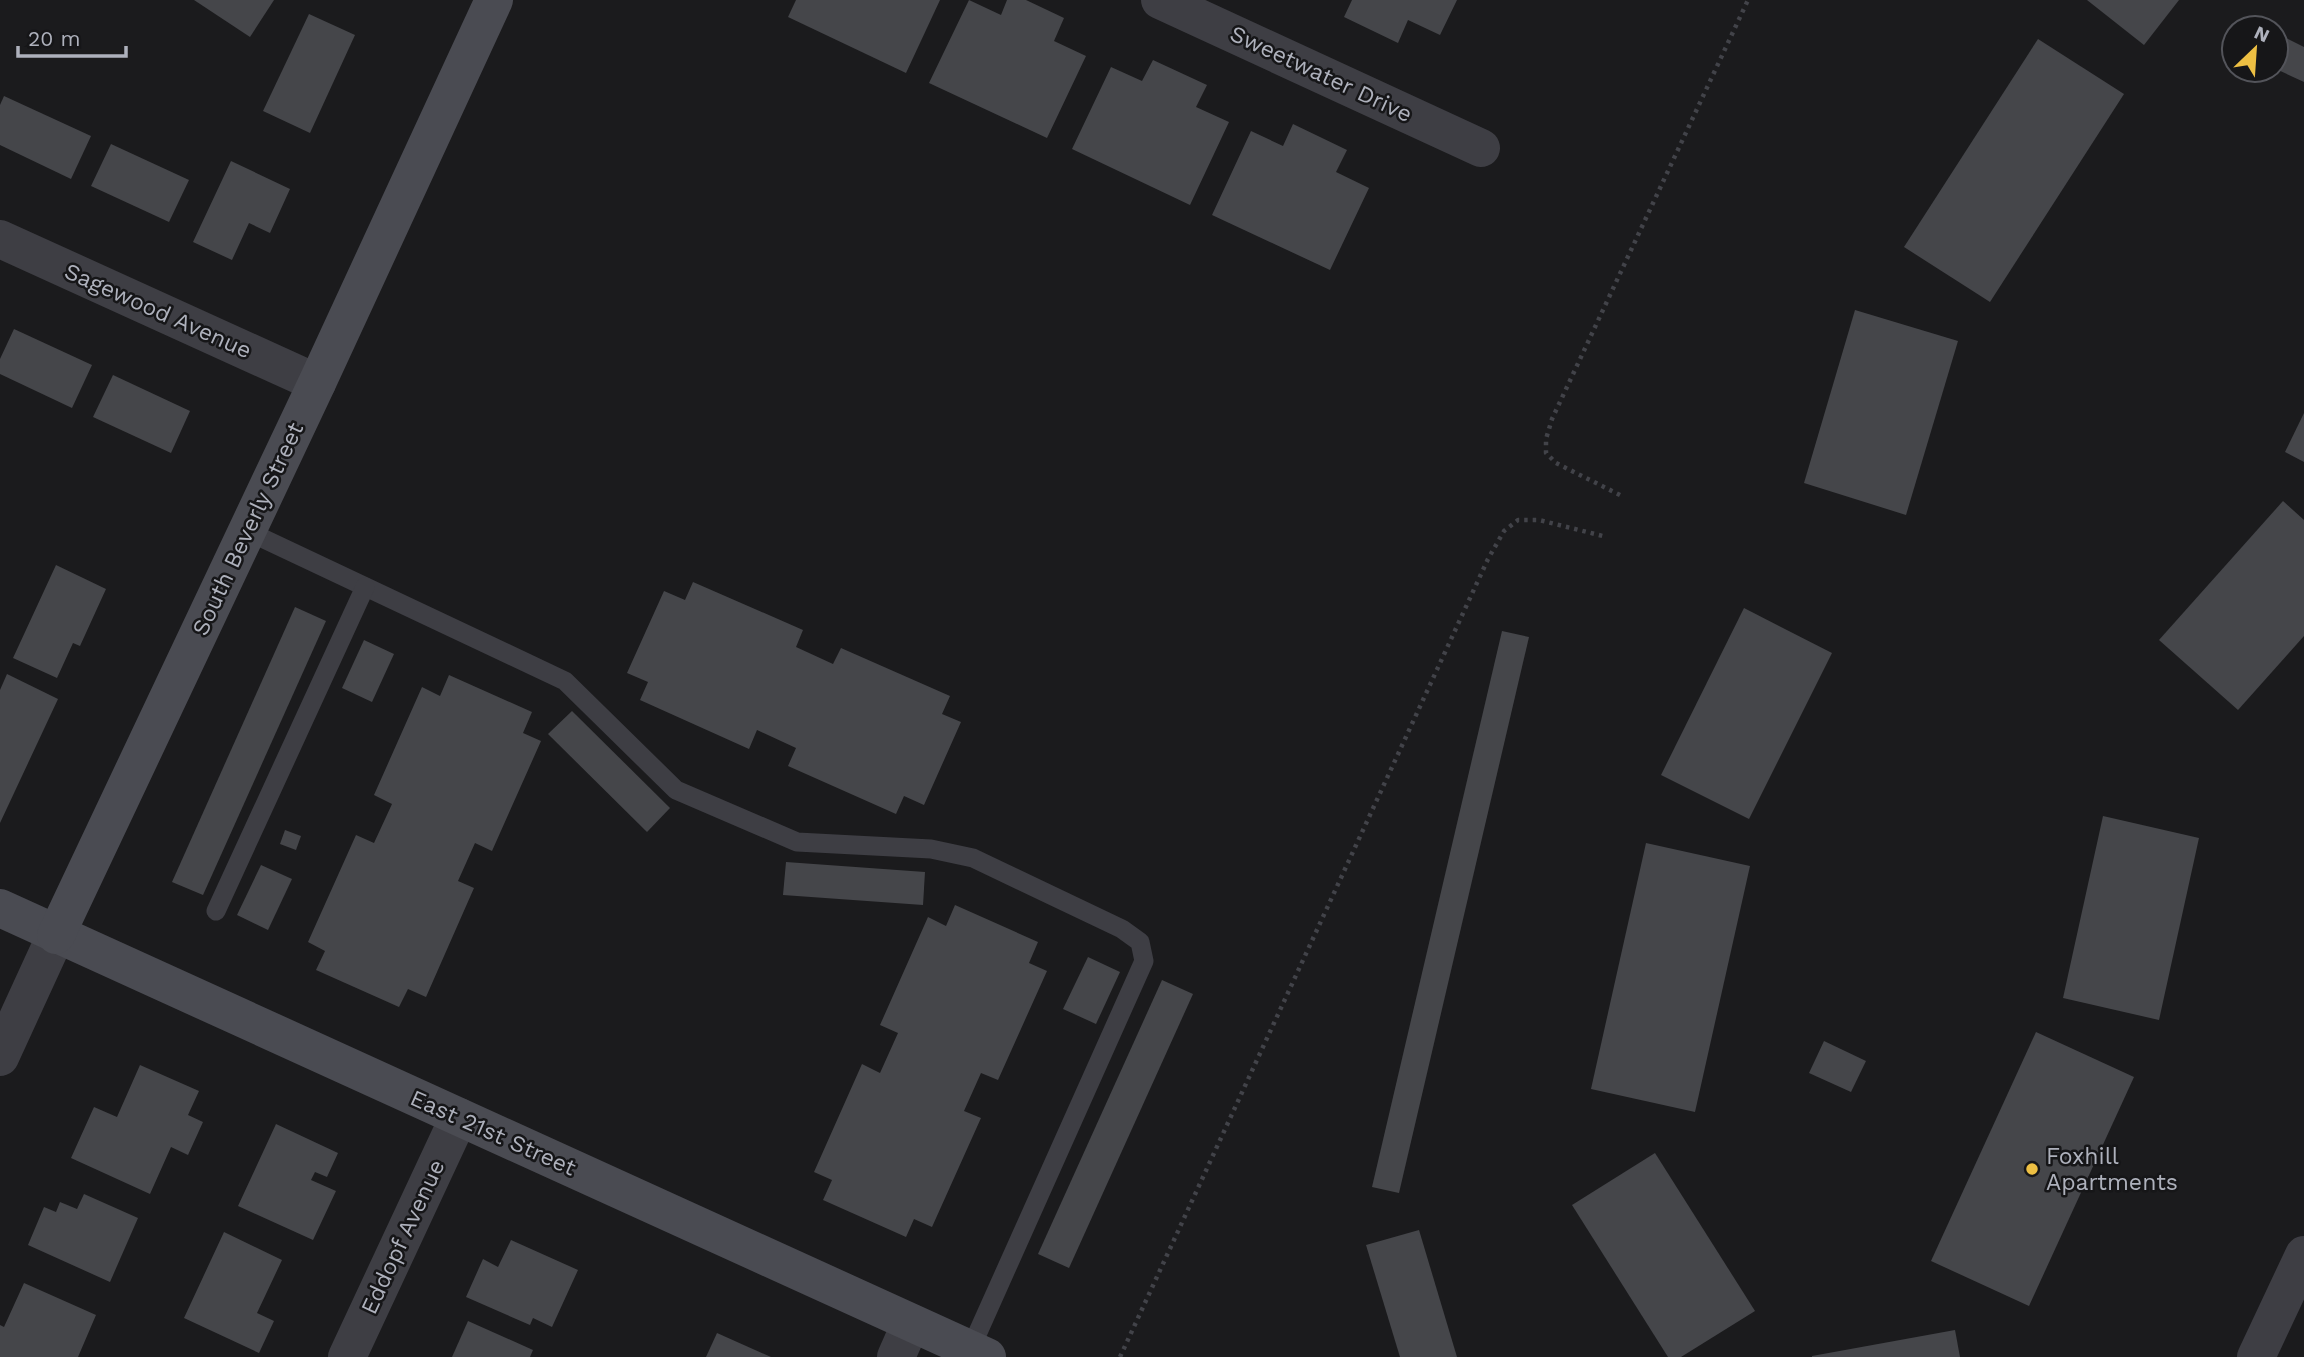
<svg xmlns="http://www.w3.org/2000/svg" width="2304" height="1357" font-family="'Work Sans',sans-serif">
<rect width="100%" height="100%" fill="#1b1b1d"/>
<!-- building -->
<g fill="#45464a">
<polygon points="194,0 274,0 250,37"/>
<polygon points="796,0 940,0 906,73 788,17"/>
<polygon points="969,0 1001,15 1007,0 1026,0 1064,18 1054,41 1086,56 1047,138 929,83"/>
<polygon points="1352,0 1457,0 1440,35 1408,20 1398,43 1344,17"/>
<polygon points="2087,0 2179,0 2144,45"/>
<polygon points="309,14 355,35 310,133 263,111"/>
<polygon points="2280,35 2304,47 2304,82 2276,69 2276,43"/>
<polygon points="2038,39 2124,94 1990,302 1904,247"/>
<polygon points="1153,60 1207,85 1196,107 1229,122 1190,205 1072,149 1111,67 1142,81"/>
<polygon points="4,96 91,136 71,179 0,145 0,105"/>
<polygon points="1293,124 1347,150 1336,172 1369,188 1330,270 1212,215 1251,131 1283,146"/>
<polygon points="111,144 189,180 169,222 91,186"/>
<polygon points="231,161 290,189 270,233 249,223 232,260 193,242"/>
<polygon points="1855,310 1958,341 1906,515 1804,483"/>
<polygon points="14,329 92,365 72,408 0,374 0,359"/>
<polygon points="113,375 190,411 171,453 93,417"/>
<polygon points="2304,413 2304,462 2285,452"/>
<polygon points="2283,501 2304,520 2304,636 2238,710 2159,640"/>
<polygon points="56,565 106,589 80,646 73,643 57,678 13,658"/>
<polygon points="693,582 803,630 796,647 833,664 841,648 950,696 942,714 961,722 924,805 904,796 896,814 788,766 796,748 757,730 749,749 640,700 648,682 627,673 664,591 685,600"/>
<polygon points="295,607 326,621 203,895 172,882"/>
<polygon points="1744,608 1832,653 1749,819 1661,775"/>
<polygon points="1502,631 1529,637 1399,1193 1372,1187"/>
<polygon points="364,640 394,654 372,702 342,688"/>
<polygon points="7,674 58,699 0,823 0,690"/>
<polygon points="449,675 532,712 523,733 541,741 492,851 475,843 458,881 474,888 426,997 408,989 399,1007 316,970 325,951 308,942 356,835 374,843 392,804 374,795 422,687 440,696"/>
<polygon points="572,711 670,808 647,832 548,734"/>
<polygon points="2103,816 2199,838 2159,1020 2063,998"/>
<polygon points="285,830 301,836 296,850 280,844"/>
<polygon points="1646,843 1750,866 1695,1112 1591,1089"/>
<polygon points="786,862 925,872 923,905 783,895"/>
<polygon points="261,865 292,879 268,930 237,915"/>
<polygon points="955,905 1038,942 1029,963 1047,971 998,1080 981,1073 964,1111 981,1118 932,1227 914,1219 906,1237 823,1200 832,1180 814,1172 862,1064 880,1073 898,1033 880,1025 928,917 946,926"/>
<polygon points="1088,957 1120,972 1096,1024 1063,1009"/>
<polygon points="1162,980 1193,994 1069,1268 1038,1254"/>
<polygon points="2036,1032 2134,1077 2029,1306 1931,1261"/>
<polygon points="1824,1041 1866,1061 1851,1092 1809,1073"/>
<polygon points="140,1065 199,1091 188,1115 203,1122 188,1155 171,1147 150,1194 71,1158 94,1107 117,1117"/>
<polygon points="276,1124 338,1153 327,1177 315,1172 311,1180 336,1191 313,1240 238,1206"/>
<polygon points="1655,1153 1755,1311 1681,1357 1668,1357 1572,1205"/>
<polygon points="84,1194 138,1218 110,1282 28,1245 44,1207 56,1212 60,1202 77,1209"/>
<polygon points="1419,1230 1457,1357 1400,1357 1366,1245"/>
<polygon points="224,1232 282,1260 257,1313 274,1321 259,1353 184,1318"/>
<polygon points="511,1240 578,1270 552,1327 533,1318 530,1325 466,1297 483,1259 498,1267"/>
<polygon points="24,1283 96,1315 78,1357 0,1357 0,1325 4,1327"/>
<polygon points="468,1321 533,1350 530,1357 452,1357"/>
<polygon points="1955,1330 1960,1357 1812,1357 1812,1356"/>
<polygon points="717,1333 771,1357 706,1357"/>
</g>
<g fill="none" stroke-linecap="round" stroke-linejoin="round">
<!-- path -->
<g stroke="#424349" stroke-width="4.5" stroke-dasharray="3.5 5" stroke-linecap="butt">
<polyline points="1620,495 1556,463 1546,453 1546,439 1552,419 1748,0"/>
<polyline points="1120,1357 1488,559 1504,531 1518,520 1539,520 1603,536"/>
</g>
<!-- lane -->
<g stroke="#3e3e44" stroke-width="19">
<polyline points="247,531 565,681 676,790 797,842 931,849 973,858 1122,929 1140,942 1144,961 970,1350"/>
<polyline points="216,911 365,587"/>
</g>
<!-- street -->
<g stroke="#3e3e44" stroke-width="38">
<polyline points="1160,0 1481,148"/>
<polyline points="0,239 317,383"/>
<polyline points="0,1057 56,935"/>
<polyline points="347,1357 459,1117"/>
<polyline points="896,1357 911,1323"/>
<polyline points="2256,1357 2304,1255"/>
</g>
<!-- secondary -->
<g stroke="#4a4b52" stroke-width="38">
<polyline points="0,908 987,1357"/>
<polyline points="56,935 317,383 494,0"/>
</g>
</g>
<!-- markers -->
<circle fill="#edbf43" stroke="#161618" stroke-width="2.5" cx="2032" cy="1169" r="7"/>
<g text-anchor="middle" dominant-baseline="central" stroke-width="5" stroke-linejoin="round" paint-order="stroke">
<!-- street labels -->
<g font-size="23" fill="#aeb1bc" stroke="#161618">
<text transform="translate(1321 74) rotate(25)">Sweetwater Drive</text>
<text transform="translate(158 311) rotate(24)">Sagewood Avenue</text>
<text transform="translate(248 529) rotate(-65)">South Beverly Street</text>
<text transform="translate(493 1133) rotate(24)">East 21st Street</text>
<text transform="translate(403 1237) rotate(-65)">Eddopf Avenue</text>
</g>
<!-- poi labels -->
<g font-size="23" fill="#aeb1bc" stroke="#161618" text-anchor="start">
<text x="2046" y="1156">Foxhill<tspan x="2046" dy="26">Apartments</tspan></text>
</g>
</g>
<!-- north arrow -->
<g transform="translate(2255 49) rotate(25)"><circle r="33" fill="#161618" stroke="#53545a" stroke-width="2"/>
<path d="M0-5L12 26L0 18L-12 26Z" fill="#edbf43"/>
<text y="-10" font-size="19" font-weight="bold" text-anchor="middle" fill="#aeb1bc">N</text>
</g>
<!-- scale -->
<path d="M18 46v10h108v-10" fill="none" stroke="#aeb1bc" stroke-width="3.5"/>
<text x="28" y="46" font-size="21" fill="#aeb1bc" stroke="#161618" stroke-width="5" paint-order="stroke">20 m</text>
</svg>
